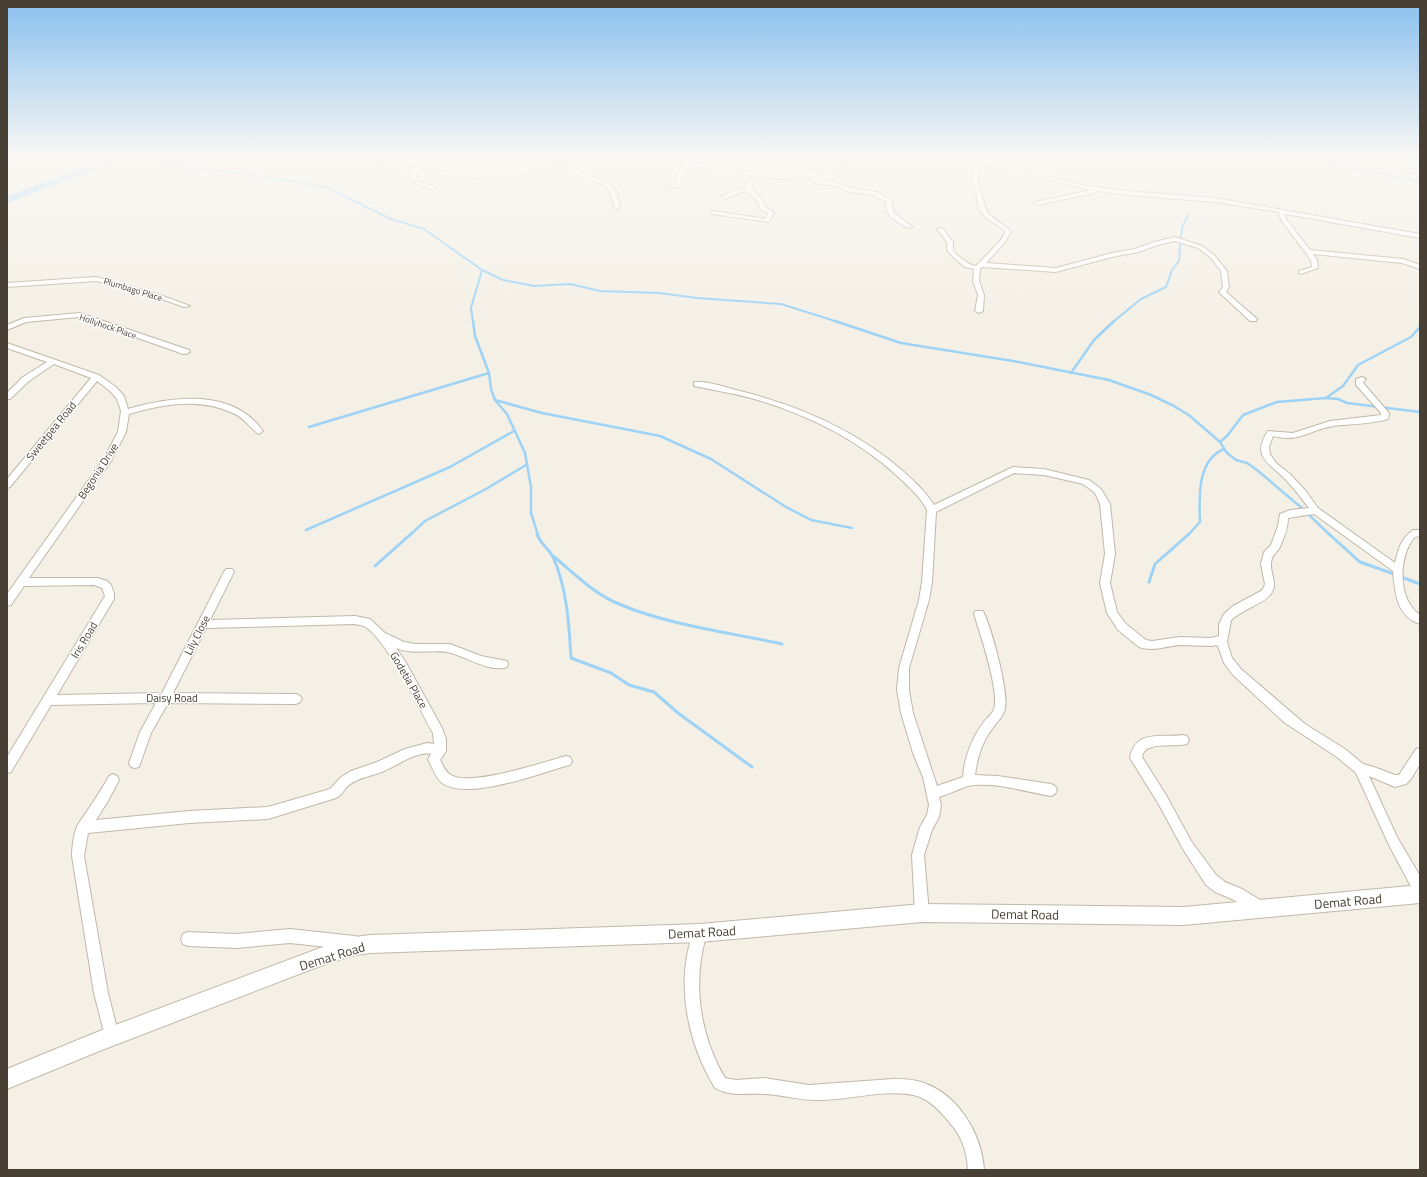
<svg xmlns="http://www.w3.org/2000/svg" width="1427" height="1177" font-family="'Titillium Web',sans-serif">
<rect width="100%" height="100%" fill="#f4f0e6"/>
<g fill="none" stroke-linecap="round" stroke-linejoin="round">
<!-- stream-far2 -->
<g stroke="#9ed3f6" stroke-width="2">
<polyline points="134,160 247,174 326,187 391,219 424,229 482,270 503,280 534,286 570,284 600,291 659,293 697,298 781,304 838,322"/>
<polyline points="1302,160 1361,169 1420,182"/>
<polyline points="473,322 471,308 482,270"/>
<polyline points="1113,322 1141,299 1166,287 1172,270 1179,261 1182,227 1189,214"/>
</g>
<!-- stream-far1 -->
<g stroke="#9ed3f6" stroke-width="2.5">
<polyline points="473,321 475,336 489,373 491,389 495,400 507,414 525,453 531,487 531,513 538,535"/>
<polyline points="835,321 901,343 1013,361 1109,380 1151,395 1174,406 1190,416 1220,442 1227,453 1236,460 1247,463 1257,470 1303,509"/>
<polyline points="1071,373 1094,340 1114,321"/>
<polyline points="1326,398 1343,386 1358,365 1411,337 1420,327"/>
<polyline points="495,400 542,413 660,436 711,459 786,507 811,520 852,528"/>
<polyline points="309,427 489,373"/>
<polyline points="1220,442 1227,436 1243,415 1277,402 1326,398 1338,399 1347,403 1420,412"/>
<polyline points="1309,515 1330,535"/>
<polyline points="306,530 450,467 514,431"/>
<polyline points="410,535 425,521 486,489 526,465"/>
<path d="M1188,535L1200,522C1199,497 1197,460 1224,449"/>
</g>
<!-- stream -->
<g stroke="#9ed3f6" stroke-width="3">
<path d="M537,534C541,545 548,547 553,557C567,588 569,624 571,658L611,673L629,685L654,692L678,713L752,767"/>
<polyline points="1329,534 1360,562 1394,574"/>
<path d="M553,556C574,573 594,594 619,604C671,626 728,632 782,644"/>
<polyline points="375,566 411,534"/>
<polyline points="1404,578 1420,584"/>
<polyline points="1149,582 1155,564 1189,534"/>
</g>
<!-- river -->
<polygon fill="#9ed3f6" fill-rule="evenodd" points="103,160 117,160 115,162 7,203 7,196"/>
<defs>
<g id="minor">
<path d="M370,160C386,160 404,172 419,167L422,169C458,173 505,184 537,160L566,163L585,174L609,183L616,191L620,207L617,209L614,207C609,177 600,187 579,175C573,172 569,167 563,166C555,164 549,165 542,162C508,188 458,176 419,172L417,174L419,181L435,187L436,188L433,190L415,183L411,174L413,171L397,169Z"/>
<path d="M670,160H681L762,174L786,175L811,172L853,160H862L813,175L820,181H832L851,188L877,192L891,200L894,213L913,227L908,228C897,222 884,216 886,202L874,195L850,192L831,185L817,184L807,176L786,179L758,177L752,184V189L762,199L766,208L774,212L769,222L712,214L711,213L714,211L765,219L768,213L761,210L757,201L747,191C738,192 733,197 725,199L722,197C729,192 736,189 745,188L746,184L753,176L691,166L686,170L679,187L665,188V186L675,185L680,169L686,164Z"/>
<path d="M979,160H989L1082,185L1126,191L1215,198L1420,234V238L1285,214L1287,220L1310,250L1403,259L1420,265V269L1402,263L1313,254L1317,260L1318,268L1301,274L1299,273V271L1312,267L1311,260L1281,220L1279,212L1215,202L1126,195L1097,191L1094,193L1037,205L1034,203L1035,202L1091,190L989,164L980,168C979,172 978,176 978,181C978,185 986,211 989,214C995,221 1005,224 1011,232L1005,242L986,263L1056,268L1112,253L1135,249L1154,242L1175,237L1202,246L1214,255L1227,271L1229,287L1226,292L1257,319L1256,321H1250L1220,293L1219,292L1223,287L1221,271L1210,257L1198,248L1175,241L1158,245L1138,252L1112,257L1056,272L982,267L980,269L979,281L984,295L983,311L979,313L975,311L978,295L973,281L974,269L965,267L953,257L947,250V242L937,229L942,228L953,242V250L957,255L969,264L976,266L1001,240L1005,232L1003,229L985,217L979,209L976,192L972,181L975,167L984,162Z"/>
<polygon points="1420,167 1420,171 1411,174 1408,172"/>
<polygon points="96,277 163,296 190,306 184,307 159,298 96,281 7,287 7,283"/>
<polygon points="80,313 189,350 190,352 186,354 183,354 79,317 26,322 7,330 7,325 24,318"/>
<path d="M7,343L99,375L116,387L124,396L128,409C172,396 233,388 263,431L259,434C254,432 244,418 235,414C200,397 164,404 129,414L126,432L111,461L29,578H98L107,581L111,585L114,593V599L57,695L162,693L224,572L226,569H232L234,572L210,620L355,616L370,619L385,633L404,642L415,644H450L481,656L507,661L508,664L507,667C491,673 466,657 451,653C434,648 414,656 396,648L405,661L442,728L446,739V751L440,760C443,765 445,772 451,775C470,787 544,762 566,756L570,757L572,761L570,765L566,766C538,774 467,801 442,783C435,777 432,767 428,759L431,754C417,751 396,766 384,771C373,776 359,777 349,785C344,789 342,795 336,798L268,819L189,823L88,833L84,856L108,993L119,1036L117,1041L112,1043L107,1041L105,1036L94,993L72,856C72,848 74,829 79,823C89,808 100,793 109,776L113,774L117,776L119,780L108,801L96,820L189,811L268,807L330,789L341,777L351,771L377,762L405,749L427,743L434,744L433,733C419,708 387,639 364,626C361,625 358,625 355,624L206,628L173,693L296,694L300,696L302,699L300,702L296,704L168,703L151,733L139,767L135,768L131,767L129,763L140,732L156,703L51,705L11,772L7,773V757L105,596L102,588L94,585L24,586L11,605L7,606V594L103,460L118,432L121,411L117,399L110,391L97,381L10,487L7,488V479L91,378L54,364L29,381L10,399H7V393L23,377L47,362L7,348Z"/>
<path d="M1362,377L1366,379L1363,382L1364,384L1389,413L1388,419C1370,424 1351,424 1333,426C1309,430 1300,443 1273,436L1269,447L1270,454L1276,463L1290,474L1305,490L1318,508L1395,563C1398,550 1401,538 1413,530H1420V536L1415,537C1398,555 1397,600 1420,615V624C1396,616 1395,592 1393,571L1314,514L1288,518C1288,528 1284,538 1280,547C1276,554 1272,554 1271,563C1270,575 1279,584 1270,595C1264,603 1242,610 1231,620L1227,642L1232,658L1241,669L1305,724L1345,749L1363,764L1374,767L1395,775H1399L1416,749L1420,748V764L1411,779L1406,784L1395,787L1369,776L1397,837L1420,876V896L1415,894L1389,845L1356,773L1337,757L1285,723L1233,675L1224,663L1218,646L1216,645L1212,646C1202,646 1191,645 1180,645C1166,646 1153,652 1139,647L1118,630L1107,613L1100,583L1105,554L1100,504L1095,493L1083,484L1044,475L1014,473L936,512L932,582L929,600L909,668V690L913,713L937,786L963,777C964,758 972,738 983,723C986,718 992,715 994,709C1000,692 980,633 974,614L975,611H983C991,627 1011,697 1004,712C1001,719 996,723 992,729C982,742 977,759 975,775L998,776L1051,784L1055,786L1057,790L1055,794L1051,796C1025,792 995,781 968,786C959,789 949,794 939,797L941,805L939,817L932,830L924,855L929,913L927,918L922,920L917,918L915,913L912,855L920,827L927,815L929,805L923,777L913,753L901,713L897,690L899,668L919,600L922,582L927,510C920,496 907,485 895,474C854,437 803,413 751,398C732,393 713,390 694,386V382C704,380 726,387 736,390C798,405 856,430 904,472C915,482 926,492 934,505L1013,467L1044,469L1089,480L1101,489L1110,504L1115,554L1110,583L1117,612L1126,624L1146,640L1152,641L1180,637L1211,638L1219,636V624L1224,614L1233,606L1261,591L1263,589L1265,584L1261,564L1264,552L1271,545L1278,526L1280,514L1290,510L1309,508C1301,498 1294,488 1285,479C1269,463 1251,456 1268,431L1293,433L1330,421L1381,415V413L1356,385V379Z"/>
<path d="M1183,735L1187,736L1189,740L1187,744C1174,748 1145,740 1142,757L1166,795L1191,841L1216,875L1225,882L1242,889L1265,903L1267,908L1265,913L1260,915L1232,899L1215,892L1206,885L1183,849L1158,803L1130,758C1135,729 1161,738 1183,735Z"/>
<path d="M700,926L705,928L707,933C692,981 699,1034 725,1078L736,1080L764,1078L809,1085L893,1079C901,1079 909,1079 917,1081C956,1090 982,1133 984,1170H968C967,1151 962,1137 950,1123C942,1113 932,1102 920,1097C893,1087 849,1100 820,1100C800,1101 782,1094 762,1094C744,1093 733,1097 715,1088C687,1042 674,980 695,928Z"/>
<polygon points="290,929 355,936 360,938 362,943 360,948 355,950 290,943 236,948 188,946 183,944 181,939 183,934 188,932 236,934"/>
</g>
<polygon id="tertiary" points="1420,885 1420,903 1184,925 922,922 700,942 370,953 355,955 328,963 102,1050 7,1089 7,1069 102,1030 328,945 355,937 370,935 700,924 922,904 1184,907"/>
</defs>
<!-- minor casing -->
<use href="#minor" stroke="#c1b8a8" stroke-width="2"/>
<!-- tertiary casing -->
<use href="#tertiary" stroke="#c1b8a8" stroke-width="2"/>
<!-- minor -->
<use href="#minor" fill="#fff" fill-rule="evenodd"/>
<!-- tertiary -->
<use href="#tertiary" fill="#fff" fill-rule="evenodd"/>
</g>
<!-- sky -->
<linearGradient id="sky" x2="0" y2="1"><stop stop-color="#8ac0ee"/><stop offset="0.49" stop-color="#faf8f4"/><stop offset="1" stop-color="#faf8f4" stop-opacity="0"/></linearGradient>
<rect width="1427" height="325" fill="url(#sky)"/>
<g text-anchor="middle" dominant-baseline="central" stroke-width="3" stroke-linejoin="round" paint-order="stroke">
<!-- far-street labels -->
<g font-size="9" fill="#484035" stroke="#fff">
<text transform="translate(133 289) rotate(17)">Plumbago Place</text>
<text transform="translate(108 326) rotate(19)">Hollyhock Place</text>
</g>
<!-- street labels -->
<g font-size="11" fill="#484035" stroke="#fff">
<text transform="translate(51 431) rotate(-51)">Sweetpea Road</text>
<text transform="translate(98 471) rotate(-57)">Begonia Drive</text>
<text transform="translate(197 635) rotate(-63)">Lily Close</text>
<text transform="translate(84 640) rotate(-59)">Iris Road</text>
<text transform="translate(409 680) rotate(60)">Godetia Place</text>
<text x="172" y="698">Daisy Road</text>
</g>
<!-- near-street labels -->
<g font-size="13" fill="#484035" stroke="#fff">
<text transform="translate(1348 901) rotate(-5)">Demat Road</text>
<text transform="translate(1025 914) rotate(1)">Demat Road</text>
<text transform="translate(702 932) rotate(-3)">Demat Road</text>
<text transform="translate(332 956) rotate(-17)">Demat Road</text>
</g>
</g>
<!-- border -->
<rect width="1427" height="1177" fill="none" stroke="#484035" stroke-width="16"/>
</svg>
